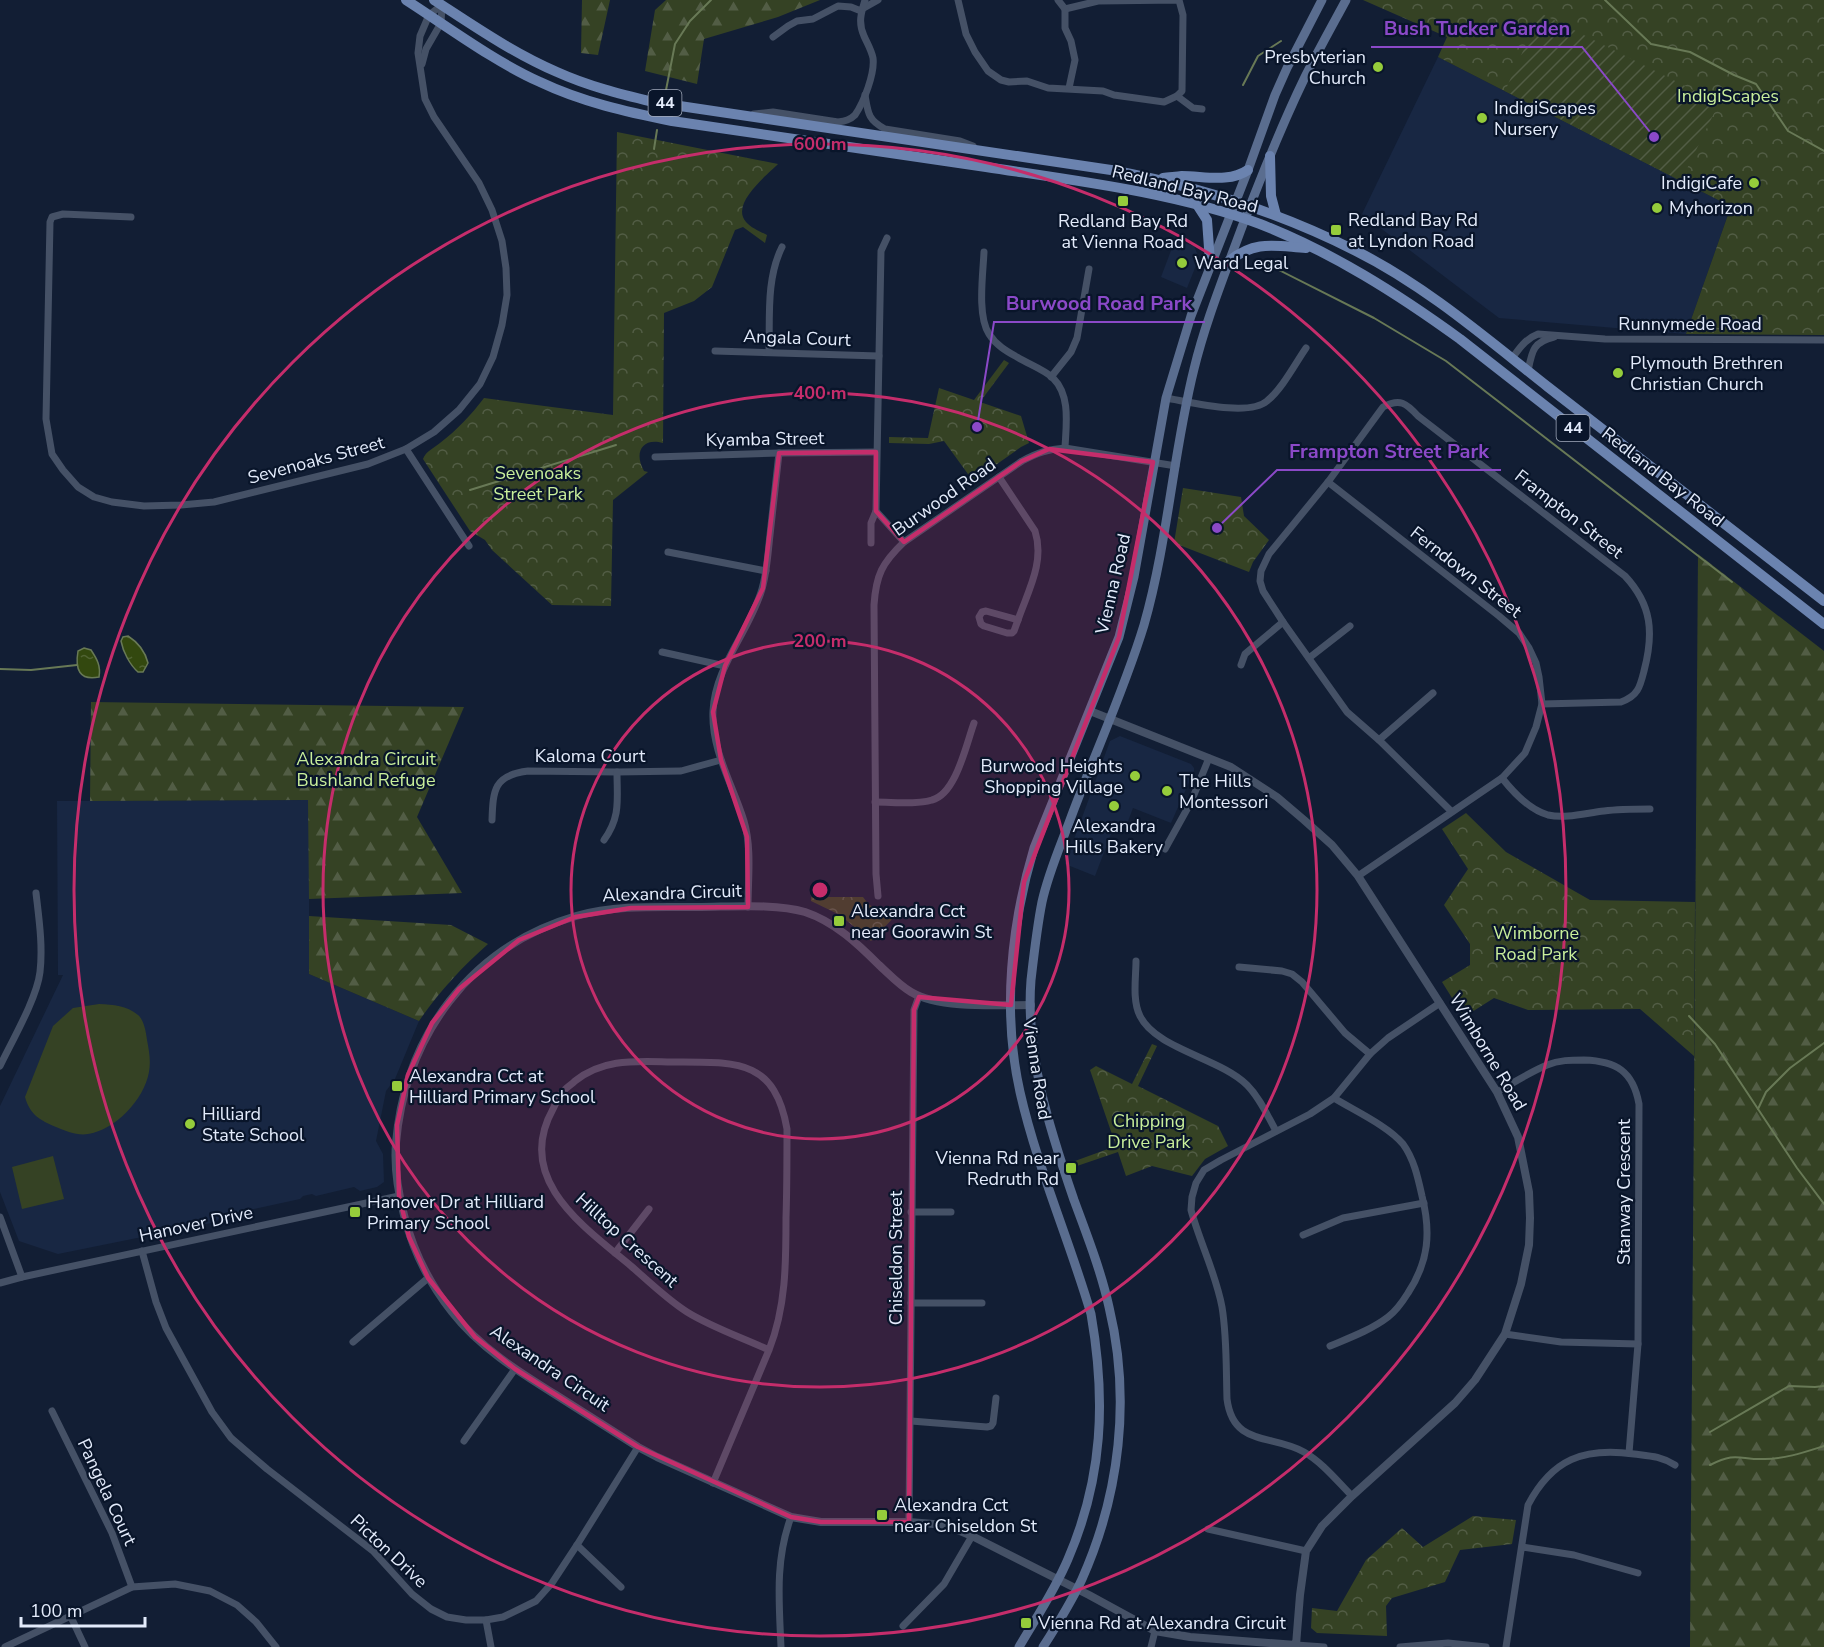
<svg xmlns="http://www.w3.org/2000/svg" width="1824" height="1647" font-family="'Nunito Sans',sans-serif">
<defs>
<pattern id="forest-firs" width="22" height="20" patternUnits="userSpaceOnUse" patternTransform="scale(1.5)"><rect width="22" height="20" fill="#354224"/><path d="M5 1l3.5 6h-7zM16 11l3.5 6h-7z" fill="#525d45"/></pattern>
<pattern id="park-crowns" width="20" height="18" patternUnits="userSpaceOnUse" patternTransform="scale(1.5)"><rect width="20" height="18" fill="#354224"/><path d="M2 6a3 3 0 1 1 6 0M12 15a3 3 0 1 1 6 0" fill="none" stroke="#525d45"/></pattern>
<pattern id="garden-furrows" width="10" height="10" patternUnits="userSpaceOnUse" patternTransform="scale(1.5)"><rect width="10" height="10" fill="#354224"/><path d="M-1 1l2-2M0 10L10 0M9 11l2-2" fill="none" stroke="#525d45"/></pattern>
<pattern id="water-ripples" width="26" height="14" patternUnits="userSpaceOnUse" patternTransform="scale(1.5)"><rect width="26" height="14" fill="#33480f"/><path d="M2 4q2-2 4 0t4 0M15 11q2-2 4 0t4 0" fill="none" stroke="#506333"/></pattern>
</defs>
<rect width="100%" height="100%" fill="#121e34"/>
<!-- built -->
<g fill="#182743">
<polygon points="1438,57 1726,204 1729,212 1686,334 1499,318 1362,214"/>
<polygon points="1175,240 1194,246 1199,258 1187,288 1161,277"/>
<polygon points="1120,736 1191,764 1194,768 1194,771 1171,823 1133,808 1124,832 1113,829 1095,876 1065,864 1110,741"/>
<polygon points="309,800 309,974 419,1021 395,1079 386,1091 376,1141 383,1154 384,1182 377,1187 360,1191 354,1187 316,1196 312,1194 303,1196 300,1199 221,1216 216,1222 58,1254 19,1241 0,1192 0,1106 63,975 58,975 57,801"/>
</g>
<!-- forest -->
<g fill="url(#forest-firs)">
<polygon points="582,0 610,0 598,55 581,53"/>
<polygon points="666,0 820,0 778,17 704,39 697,84 645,71 655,10"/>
<polygon points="1698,554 1824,651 1824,1647 1690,1647"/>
<polygon points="91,702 464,707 417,817 462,893 309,899 308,800 90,801"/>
<path d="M309,916L451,925L488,944C462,967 439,992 419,1021L309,974Z"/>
</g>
<!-- park -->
<g fill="url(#park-crowns)">
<polygon points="1363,0 1824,0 1824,335 1686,334 1729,212 1726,204 1438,57 1447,37"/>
<path d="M617,132L778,164C767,175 730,204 746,222C751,228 761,232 767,235L765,243L743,227L735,230L712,287L694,301L664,313L663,443C641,437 634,454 644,471L648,472L613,500L611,606L552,605L492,550L485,540L470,531L423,459C426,451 434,448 440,443C457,430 471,415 484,398L613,415Z"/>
<polygon points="1004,360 1009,363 980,402 1021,416 1029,443 1021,447 973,481 944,441 929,444 889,443 889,437 928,438 939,388 974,400"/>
<polygon points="1183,488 1241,497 1244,516 1269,540 1253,562 1249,572 1174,543"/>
<polygon points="1466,813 1506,852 1590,900 1695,902 1694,1056 1640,1009 1528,1010 1494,998 1464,1017 1442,982 1470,965 1470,944 1444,905 1468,869 1442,829"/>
<path d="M811,897H863C875,915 886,908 904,907L871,941L840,915L811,901Z"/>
<polygon points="1152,1044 1157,1046 1138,1086 1218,1126 1228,1146 1205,1159 1192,1176 1152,1166 1126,1176 1118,1152 1077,1166 1075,1161 1116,1146 1090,1070 1096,1066 1132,1084"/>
<polygon points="1473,1516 1516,1520 1512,1544 1460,1550 1445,1582 1392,1598 1386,1606 1387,1636 1317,1633 1311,1628 1312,1608 1337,1611 1366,1560 1402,1528 1423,1547"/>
</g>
<!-- garden -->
<polygon fill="url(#garden-furrows)" points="1540,13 1719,103 1681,181 1505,91"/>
<!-- pitch -->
<g fill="#354224">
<polygon points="1563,958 1570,969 1554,978 1547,968"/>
<path d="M99,1004C114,1005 126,1005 138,1015C144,1020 146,1032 147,1040C149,1050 151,1061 149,1072C144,1100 115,1130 88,1134C78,1136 65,1131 56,1127C40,1120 30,1115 25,1097L53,1026L73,1008Z"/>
<polygon points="53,1156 64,1199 22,1209 12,1167"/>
</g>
<!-- water -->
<g fill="url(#water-ripples)" stroke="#687956" stroke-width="1.5">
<path d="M128,636C139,643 145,651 148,663L143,672H138C130,665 123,652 121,641L123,637Z"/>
<path d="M84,648L91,650C97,659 101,666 99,677C79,681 75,669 78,651Z"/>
</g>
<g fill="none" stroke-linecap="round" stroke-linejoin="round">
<!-- stream -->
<g stroke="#687956" stroke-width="2">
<polyline points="1605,0 1651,44 1690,52 1734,75 1756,84 1788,131 1824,151"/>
<polyline points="1243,85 1258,56 1281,41"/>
<polyline points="666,90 675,44 690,21 711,0"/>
<polyline points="654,149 657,130"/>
<polyline points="1269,265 1374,318 1446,361 1732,582"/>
<polyline points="470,490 616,445"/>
<polyline points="0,669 31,670 77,665"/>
<polyline points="1689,1016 1715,1044 1797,1168 1824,1204"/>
<polyline points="1758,1109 1766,1092 1790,1068 1824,1043"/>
<polyline points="1710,1432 1789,1386 1815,1387 1824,1386"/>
<path d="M1710,1465C1737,1451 1739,1460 1765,1459C1785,1459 1805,1452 1824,1446"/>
</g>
<!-- minor -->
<g stroke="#455166" stroke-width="7">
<polyline points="958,0 966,34 975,52 988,71 1001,80 1009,82 1027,81 1048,88 1103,91 1114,95 1164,102 1177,96 1182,91 1183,15 1179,0 1098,1 1065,9 1058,0"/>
<polyline points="862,9 878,0"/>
<polyline points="1065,9 1065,28 1071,41 1075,60 1069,88"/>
<polyline points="773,37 788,26 797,21 813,19 838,6 851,7 861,11"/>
<polyline points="422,64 426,49 441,23 442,5"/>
<path d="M865,95C868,113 868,120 885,129L960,141L973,146"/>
<polyline points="1177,96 1193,108 1202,109"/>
<path d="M754,114L773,112L838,122C845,121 850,120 855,115C864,102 875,73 873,58C871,49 867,43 864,36C858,23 861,13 865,0"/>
<polyline points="131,217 63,214 52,217 50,222 46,419 52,454 63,470 78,487 94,497 112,502 144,506 181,505 214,502 368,464 406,449 434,432 459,410 480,384 493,357 502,325 507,295 506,268 502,241 492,210 479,183 434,117 425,99 418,53 420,36 429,15 442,5"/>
<polyline points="887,238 881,251 876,511 904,542"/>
<path d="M984,252C983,274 977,316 989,334C996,345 1006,351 1017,357C1028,364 1043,369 1053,378C1071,396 1066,425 1065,448"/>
<polyline points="715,351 879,356"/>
<path d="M769,352C770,318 766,279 782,247"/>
<path d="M1512,358C1520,348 1525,339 1538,334L1605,339L1824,340"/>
<path d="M1528,371C1532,351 1533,342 1554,337"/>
<polyline points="1051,377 1071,352 1077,338 1089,269"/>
<path d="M1166,398C1190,402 1249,417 1267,401C1282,389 1295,364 1306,348"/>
<polyline points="406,449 469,546"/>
<polyline points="655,457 779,453 876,452"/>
<path d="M999,477L1035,531C1045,562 1028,591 1018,620"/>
<polyline points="1328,482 1499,616 1519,633 1529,648 1536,663 1539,677 1542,704 1536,727 1525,753 1502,778 1358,876"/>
<polyline points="871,543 871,523 876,511"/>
<polyline points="668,552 766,571"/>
<polygon points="986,611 1018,620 1014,631 1012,633 1007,633 984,626 981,624 979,617 982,612"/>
<polyline points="662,652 725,666"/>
<polyline points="1309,658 1350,626"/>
<polyline points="1241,665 1245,654 1283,622"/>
<polyline points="1379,740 1433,693"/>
<path d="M1502,778C1513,792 1530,810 1548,815C1566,819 1586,813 1604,811C1619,809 1635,809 1650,809"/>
<path d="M875,802C894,802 915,805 932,800C956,794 966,745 974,723"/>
<path d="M1451,811L1379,740L1347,712L1283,622L1263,591L1260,581L1261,571L1269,554L1328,482L1383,407C1400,398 1406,403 1418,416L1625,576C1652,605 1654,633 1644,671C1640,687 1638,696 1621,702L1542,704"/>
<path d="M492,820C493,790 494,775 528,771L617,772L681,771L721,760"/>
<path d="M604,840C621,816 617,800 617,772"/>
<polyline points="1165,849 1191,802 1209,758"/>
<path d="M878,896L876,874L874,605C876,575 882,563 904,542L1022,461C1037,453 1048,449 1065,448L1176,466"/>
<path d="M748,907C748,879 752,848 744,821C733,785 711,750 713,711C715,666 750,631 762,589C767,572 768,552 770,535C773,507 776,480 779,453"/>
<path d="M1136,961C1136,977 1132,1000 1140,1016C1156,1049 1220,1058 1247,1085C1260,1098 1267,1115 1276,1131"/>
<polyline points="1239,967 1282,971 1292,974 1302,982 1345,1033 1370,1054"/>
<path d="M0,1066C12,1041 37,998 40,972C43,946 39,919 36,893"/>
<path d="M1497,1092C1513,1083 1530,1072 1547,1065C1559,1060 1571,1060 1584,1060C1616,1061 1633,1071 1639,1104L1638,1344L1629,1453"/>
<polyline points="911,1212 951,1212"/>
<polyline points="0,1217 22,1277"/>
<polyline points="1303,1235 1343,1218 1424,1203"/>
<polyline points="142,1251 156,1302 166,1328 212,1412 231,1438 267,1469 373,1551 412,1594 431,1609 447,1617 466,1620 486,1620 503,1617 536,1601 552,1583 577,1545 638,1447"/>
<polyline points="615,1253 649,1209"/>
<polyline points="0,1283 22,1277 399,1196"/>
<polyline points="911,1303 982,1303"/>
<polyline points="1505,1334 1561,1342 1638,1344"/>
<polyline points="353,1342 428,1278"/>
<path d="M1330,1346C1349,1338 1371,1330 1388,1317C1396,1311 1403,1301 1408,1293C1429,1261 1431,1232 1422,1196C1418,1178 1414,1159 1403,1144C1388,1126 1355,1111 1334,1098"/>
<polyline points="52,1411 112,1533 132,1587"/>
<polyline points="911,1421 987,1427 991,1426 993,1423 996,1398"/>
<polyline points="464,1441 515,1369"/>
<path d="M713,1483L769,1350C786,1307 786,1263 786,1218C787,1188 787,1159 787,1129C775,1061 739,1062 680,1062C642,1062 606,1056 575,1081C571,1085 565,1088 562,1093C558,1097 556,1103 553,1109C514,1179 583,1226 631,1266C647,1280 669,1301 687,1312C711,1327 743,1338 769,1350"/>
<path d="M1352,1496C1337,1481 1323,1463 1304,1452C1272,1434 1233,1447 1227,1399C1226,1369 1227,1337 1222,1307C1216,1274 1200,1243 1191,1210L1192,1197L1196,1183L1204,1170L1221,1160L1310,1114L1334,1098L1370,1054L1388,1038L1440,1003"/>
<polyline points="909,1522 914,1010 919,996"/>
<polyline points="1208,1529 1306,1551"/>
<polyline points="577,1545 621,1587"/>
<polyline points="1522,1547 1574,1555 1638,1573"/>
<polyline points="71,1617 85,1647"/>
<polyline points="486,1620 491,1647"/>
<polyline points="903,1626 944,1584 972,1536"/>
<polyline points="1296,1645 1324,1647"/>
<polyline points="5,1647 132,1587 175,1584 210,1591 237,1605 256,1622 276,1647"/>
<path d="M781,1647C779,1601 775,1560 791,1517"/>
<polyline points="1151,1647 1155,1631"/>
<polyline points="1400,1647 1448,1643 1486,1647"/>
<path d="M1506,1647L1528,1505C1552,1459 1584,1447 1634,1454C1650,1456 1660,1456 1675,1465"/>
</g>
<!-- tertiary -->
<path stroke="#455166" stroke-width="8" d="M1031,1005C998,1005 940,1009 911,992C899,985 889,974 879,965C858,944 835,922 805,912C775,903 729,907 697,907C656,907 615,905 576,916C470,947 405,1036 396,1143C394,1167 398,1192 404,1215C413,1251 429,1283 452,1312C479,1347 519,1372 556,1395C583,1412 611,1430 638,1447L657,1457L791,1517L821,1522H909L946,1525L972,1536L1089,1595L1155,1631L1190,1637L1296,1645L1300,1595L1306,1551L1322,1526L1352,1496L1455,1403L1475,1380L1505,1334L1521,1284L1529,1245L1530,1218L1529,1192L1518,1137L1497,1092L1358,876L1332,845L1304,820L1277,797L1231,767L1090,711"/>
<!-- secondary -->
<g stroke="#5a6d8f" stroke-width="9">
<path d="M1019,1647C1036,1618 1055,1590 1068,1559C1103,1478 1106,1400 1091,1314C1069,1239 1037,1167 1020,1092C1002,1012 1011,925 1034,848L1119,637L1134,577L1166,398L1191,316L1248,170L1275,95L1287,68L1322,0"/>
<path d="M1043,1647C1057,1625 1071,1603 1082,1579C1120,1494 1131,1398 1109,1307C1101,1271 1087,1235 1074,1200C1050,1130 1025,1054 1031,980C1034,954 1037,927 1042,902C1048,874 1060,847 1070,820C1094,755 1124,691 1144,625C1168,541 1173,453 1194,369C1203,332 1216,297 1229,262C1252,199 1276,137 1305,77C1318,51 1332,26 1346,0"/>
</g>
<!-- primary -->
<g stroke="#6b83af" stroke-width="10">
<path d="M406,0C448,27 495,62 540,82C582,102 627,112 672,121C776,137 881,152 986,167C1078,181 1172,192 1260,224C1332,252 1398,294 1460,339L1824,624"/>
<path d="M434,0C474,26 513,53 557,72C588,86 620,94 653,102L1111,170C1196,186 1279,212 1356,251C1426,286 1487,339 1548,387C1640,458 1732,530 1824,601"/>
<polyline points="1270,156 1271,196 1276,215"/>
<path d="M1163,178C1169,177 1176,177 1182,176C1204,176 1229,183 1248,170"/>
<polyline points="1198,206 1207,220 1210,262"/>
<path d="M1229,261C1256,240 1274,246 1306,248"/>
</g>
</g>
<!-- marked area -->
<path fill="#c52d6b" fill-opacity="0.2" stroke="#c52d6b" stroke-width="4.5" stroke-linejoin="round" d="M1049,449L1153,462L1119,637L1024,882L1011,1005L919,997L914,1010L909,1522H821L791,1517L638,1447L515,1369L475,1337L428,1278L409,1237L399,1196L397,1125L408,1075L432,1023L459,989L519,940L575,917L631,908L748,907L747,837L721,760L713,712L725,666L763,588L779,453L876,452V511L904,542L1022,461Z"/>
<!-- distance rings -->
<g fill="none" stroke="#c52d6b" stroke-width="3">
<circle cx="820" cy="890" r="249"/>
<circle cx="820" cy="890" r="497"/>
<circle cx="820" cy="890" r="746"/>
</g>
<!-- markers -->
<g fill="#95cc3b" stroke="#09152a" stroke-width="2">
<circle cx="1378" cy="67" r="6"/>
<circle cx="1482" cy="118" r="6"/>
<circle cx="1754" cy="183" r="6"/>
<rect x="1117" y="195" width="12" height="12" rx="3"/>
<circle cx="1657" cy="208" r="6"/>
<rect x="1330" y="224" width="12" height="12" rx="3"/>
<circle cx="1182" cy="263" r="6"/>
<circle cx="1618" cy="373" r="6"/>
<circle cx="1135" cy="776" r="6"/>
<circle cx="1167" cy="791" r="6"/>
<circle cx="1114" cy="806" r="6"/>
<rect x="833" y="915" width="12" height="12" rx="3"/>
<rect x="391" y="1080" width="12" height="12" rx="3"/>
<circle cx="190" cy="1124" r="6"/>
<rect x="1065" y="1162" width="12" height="12" rx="3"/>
<rect x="349" y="1206" width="12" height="12" rx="3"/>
<rect x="876" y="1509" width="12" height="12" rx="3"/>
<rect x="1020" y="1617" width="12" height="12" rx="3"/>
</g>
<g text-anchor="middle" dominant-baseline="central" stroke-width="4.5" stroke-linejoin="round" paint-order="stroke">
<!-- shield labels -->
<g fill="#09152a" stroke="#a2abbc" stroke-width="1.5">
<rect x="648.5" y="90" width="33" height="26" rx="4.5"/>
<rect x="1556.5" y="415" width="33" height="26" rx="4.5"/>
</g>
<g font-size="16" font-weight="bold" fill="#e3ebfb">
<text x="665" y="103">44</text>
<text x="1573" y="428">44</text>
</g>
<!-- poi labels -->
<g font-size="18" fill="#e3ebfb" stroke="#09152a" text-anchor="start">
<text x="1366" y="57" text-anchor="end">Presbyterian<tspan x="1366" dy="21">Church</tspan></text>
<text x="1494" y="108">IndigiScapes<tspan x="1494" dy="21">Nursery</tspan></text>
<text x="1742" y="183" text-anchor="end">IndigiCafe</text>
<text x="1669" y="208">Myhorizon</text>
<text x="1348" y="220">Redland Bay Rd<tspan x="1348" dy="21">at Lyndon Road</tspan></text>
<text x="1123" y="221" text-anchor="middle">Redland Bay Rd<tspan x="1123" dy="21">at Vienna Road</tspan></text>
<text x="1194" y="263">Ward Legal</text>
<text x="1630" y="363">Plymouth Brethren<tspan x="1630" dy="21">Christian Church</tspan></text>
<text x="1123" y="766" text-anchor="end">Burwood Heights<tspan x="1123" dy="21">Shopping Village</tspan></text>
<text x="1179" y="781">The Hills<tspan x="1179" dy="21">Montessori</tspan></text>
<text x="1114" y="826" text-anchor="middle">Alexandra<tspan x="1114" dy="21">Hills Bakery</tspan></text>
<text x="851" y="911">Alexandra Cct<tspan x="851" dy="21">near Goorawin St</tspan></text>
<text x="409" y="1076">Alexandra Cct at<tspan x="409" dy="21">Hilliard Primary School</tspan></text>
<text x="202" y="1114">Hilliard<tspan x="202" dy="21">State School</tspan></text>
<text x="1059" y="1158" text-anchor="end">Vienna Rd near<tspan x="1059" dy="21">Redruth Rd</tspan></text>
<text x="367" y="1202">Hanover Dr at Hilliard<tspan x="367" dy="21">Primary School</tspan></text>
<text x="894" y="1505">Alexandra Cct<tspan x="894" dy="21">near Chiseldon St</tspan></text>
<text x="1038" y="1623">Vienna Rd at Alexandra Circuit</text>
</g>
<!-- park labels -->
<g font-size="18" fill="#c9ef9b" stroke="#09152a">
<text x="1728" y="96">IndigiScapes</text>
<text x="538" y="473">Sevenoaks<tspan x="538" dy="21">Street Park</tspan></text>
<text x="366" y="759">Alexandra Circuit<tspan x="366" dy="21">Bushland Refuge</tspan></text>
<text x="1536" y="933">Wimborne<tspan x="1536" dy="21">Road Park</tspan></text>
<text x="1149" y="1121">Chipping<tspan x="1149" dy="21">Drive Park</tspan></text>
</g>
<!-- street labels -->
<g font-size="18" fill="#e3ebfb" stroke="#09152a">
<text transform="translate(1185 189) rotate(14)">Redland Bay Road</text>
<text x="1690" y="324">Runnymede Road</text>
<text transform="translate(797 338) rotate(2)">Angala Court</text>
<text transform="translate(765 439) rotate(-1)">Kyamba Street</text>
<text transform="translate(316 460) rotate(-15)">Sevenoaks Street</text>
<text transform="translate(1663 477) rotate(38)">Redland Bay Road</text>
<text transform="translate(944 497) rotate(-35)">Burwood Road</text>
<text transform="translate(1569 514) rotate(38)">Frampton Street</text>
<text transform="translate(1466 572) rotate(38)">Ferndown Street</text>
<text transform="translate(1113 584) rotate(-77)">Vienna Road</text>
<text x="590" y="756">Kaloma Court</text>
<text transform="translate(672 893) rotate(-2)">Alexandra Circuit</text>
<text transform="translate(1488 1052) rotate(59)">Wimborne Road</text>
<text transform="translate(1037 1069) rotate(81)">Vienna Road</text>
<text transform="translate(1624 1192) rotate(-90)">Stanway Crescent</text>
<text transform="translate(196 1224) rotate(-12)">Hanover Drive</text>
<text transform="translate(627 1240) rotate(42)">Hilltop Crescent</text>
<text transform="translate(896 1258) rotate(-90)">Chiseldon Street</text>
<text transform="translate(550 1368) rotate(34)">Alexandra Circuit</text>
<text transform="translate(107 1492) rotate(65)">Pangela Court</text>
<text transform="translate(389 1551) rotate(43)">Picton Drive</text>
</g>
</g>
<circle cx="820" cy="890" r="9" fill="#c52d6b" stroke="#09152a" stroke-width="3"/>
<g font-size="18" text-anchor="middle" font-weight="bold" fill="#c52d6b" stroke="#09152a" stroke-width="4.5" stroke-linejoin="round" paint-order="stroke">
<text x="820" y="150">600 m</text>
<text x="820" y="399">400 m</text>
<text x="820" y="647">200 m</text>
</g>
<!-- callouts -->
<path fill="none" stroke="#8b49c8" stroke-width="2" d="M1654 137L1582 47H1371M977 427L994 322H1205M1217 528L1277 470H1501"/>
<g fill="#8b49c8" stroke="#09152a" stroke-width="2">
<circle cx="1654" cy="137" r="6"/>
<circle cx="977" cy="427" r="6"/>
<circle cx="1217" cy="528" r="6"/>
</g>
<g font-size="20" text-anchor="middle" font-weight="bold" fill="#8b49c8" stroke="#09152a" stroke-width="4.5" stroke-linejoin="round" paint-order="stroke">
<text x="1477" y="35">Bush Tucker Garden</text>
<text x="1099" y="310">Burwood Road Park</text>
<text x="1389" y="458">Frampton Street Park</text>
</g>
<!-- scale -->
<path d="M21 1617v9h124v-9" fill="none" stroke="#e3ebfb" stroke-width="3"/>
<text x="30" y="1617" font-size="18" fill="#e3ebfb" stroke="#09152a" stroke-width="4.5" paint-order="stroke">100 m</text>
</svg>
